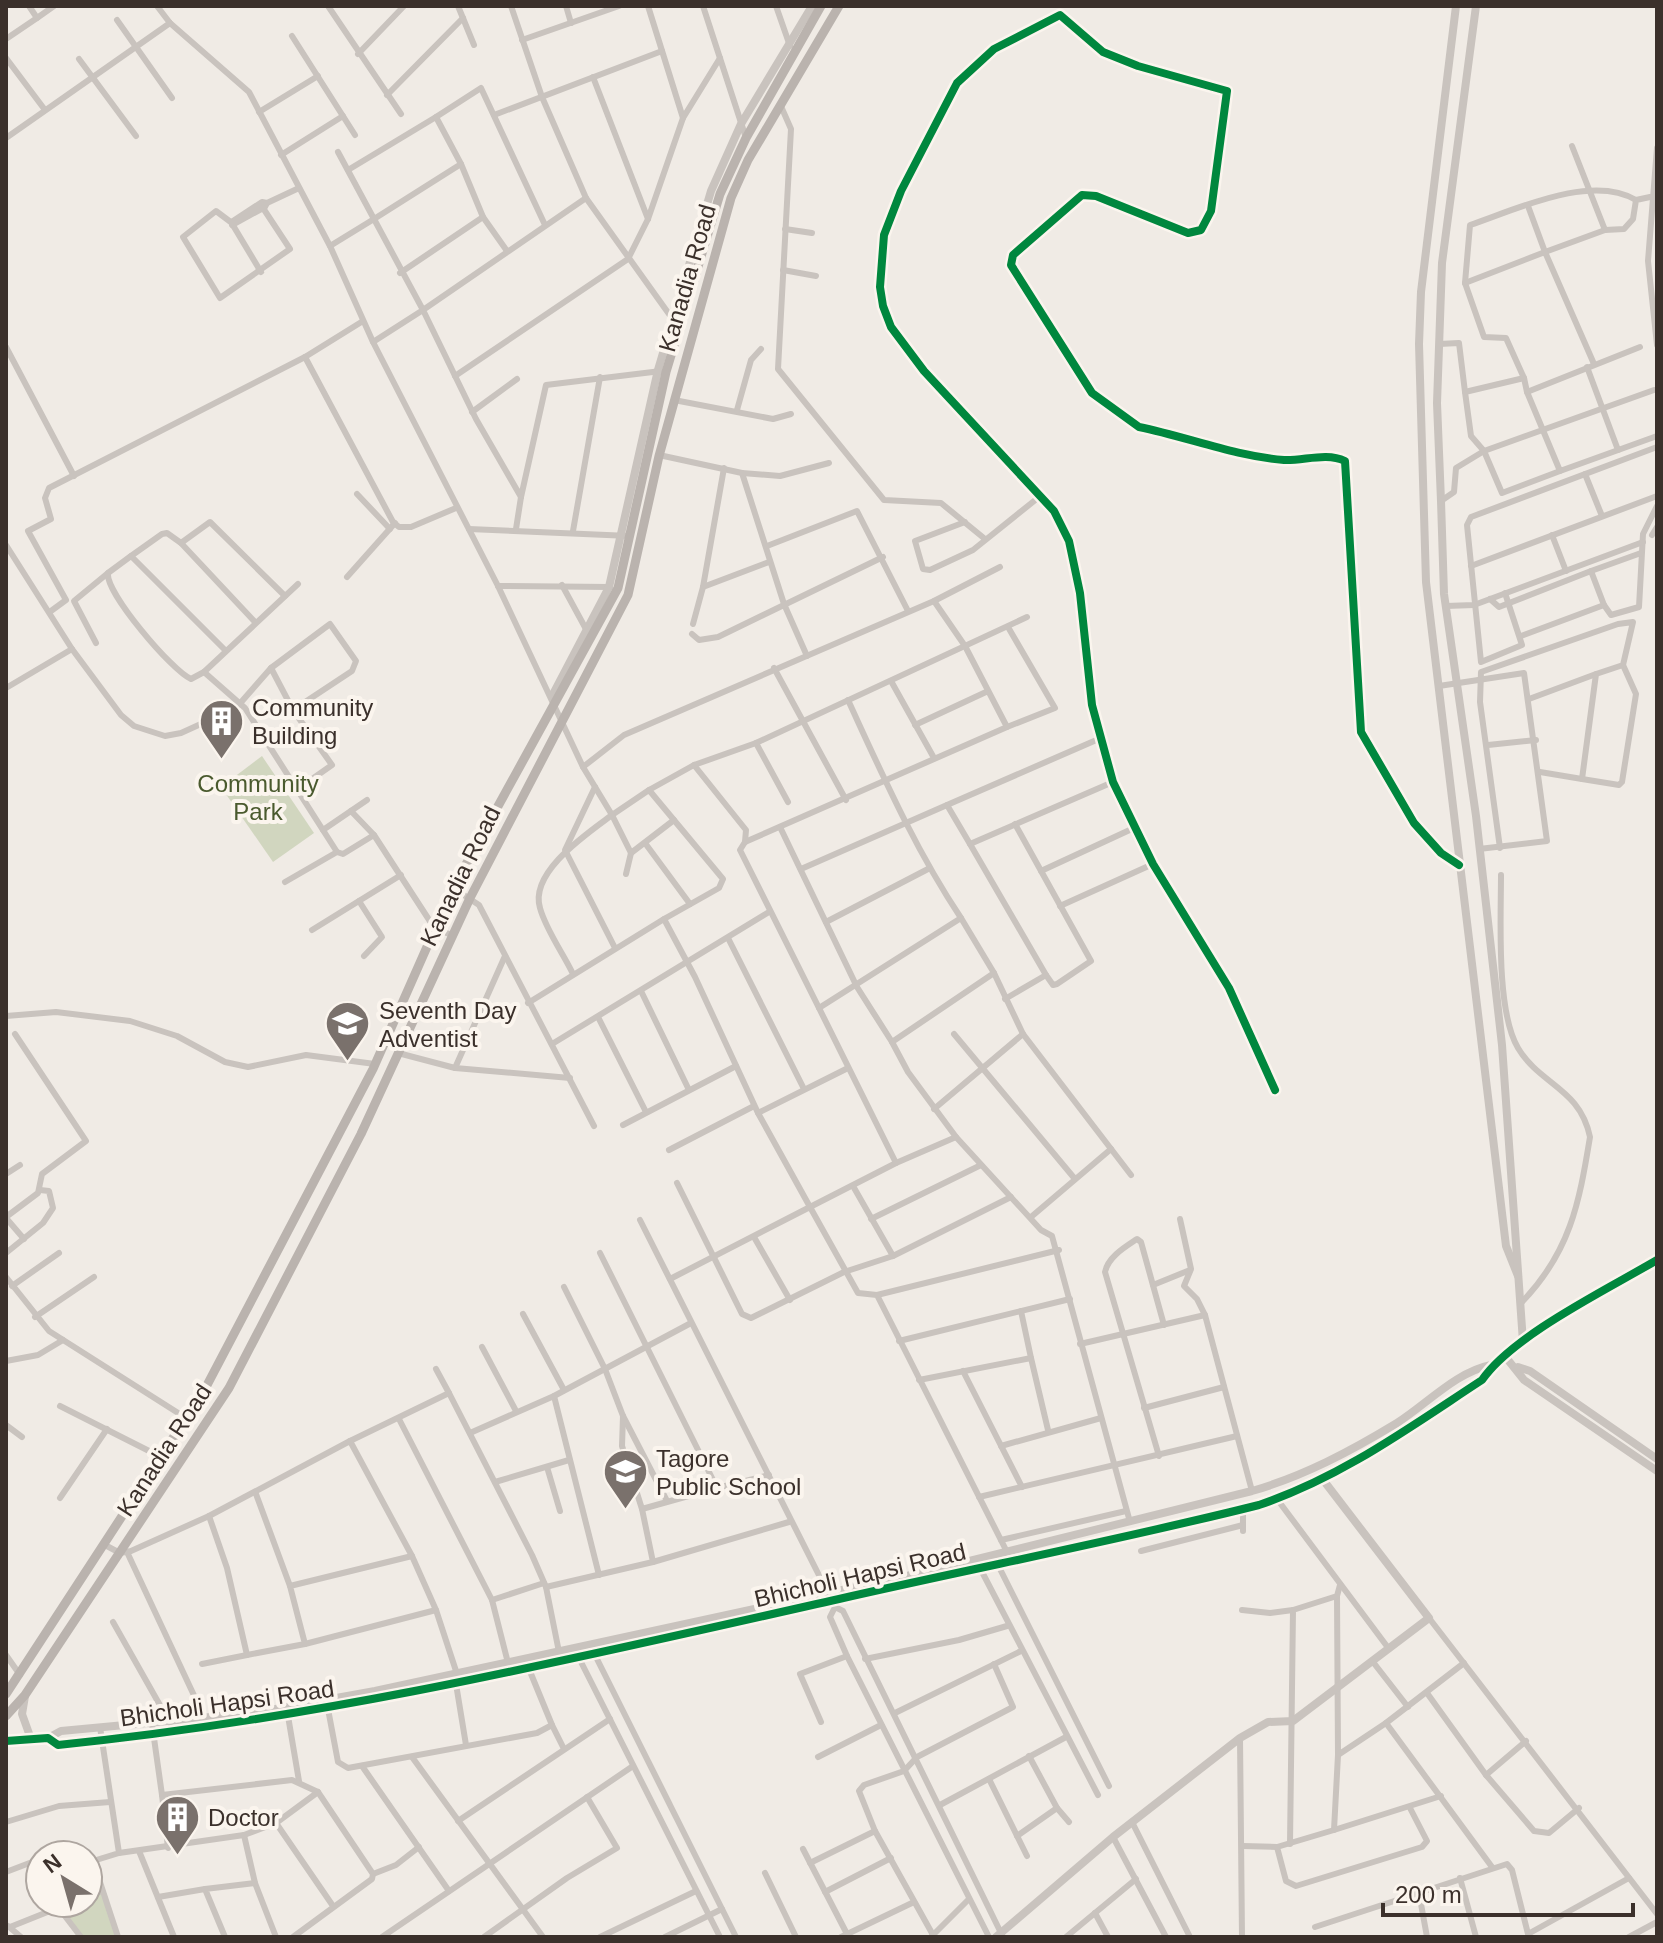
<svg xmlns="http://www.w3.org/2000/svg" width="1663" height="1943" font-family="Helvetica,sans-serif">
<rect width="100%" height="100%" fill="#f0ebe5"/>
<!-- green -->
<g fill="#d1d6bf">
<polygon points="262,756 314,833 273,862 221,787"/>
<polygon points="102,1891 119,1937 83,1937 60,1910 75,1903 88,1903 88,1897"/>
</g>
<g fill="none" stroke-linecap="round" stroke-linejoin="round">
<!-- minor -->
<g stroke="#c9c3be" stroke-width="6">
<polyline points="157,6 170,23 249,92 330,246 373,342 498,586 583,767 624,735 934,601 1000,567"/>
<polyline points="328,6 401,114"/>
<polyline points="458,6 474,45"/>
<polyline points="511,6 542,97 586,198 674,321"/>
<polyline points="566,6 571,23"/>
<polyline points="648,6 683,118"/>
<polyline points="703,6 746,138"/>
<polyline points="776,6 790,46"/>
<polyline points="37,18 54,6"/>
<polyline points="117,20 172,98"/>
<polyline points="292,36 355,135"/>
<polyline points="6,39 37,18 29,6"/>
<polyline points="522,40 619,6"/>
<polyline points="358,54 404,6"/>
<polyline points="6,58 45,110"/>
<polyline points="79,59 136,136"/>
<polyline points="593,77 648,219"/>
<polyline points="387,95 463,18"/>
<polyline points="780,104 791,129 778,369 884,500 941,503 985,539"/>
<polyline points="259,112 318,76"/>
<polyline points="494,115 662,51"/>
<polyline points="6,138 170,23"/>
<polyline points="1572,146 1605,230"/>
<polyline points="1657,148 1648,261 1657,345"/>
<polyline points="281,155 343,116"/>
<polyline points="461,164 483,217 507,251"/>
<polyline points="348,170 436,117"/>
<polyline points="586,198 423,310 476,419 521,497 546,385 661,371"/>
<polygon points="262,202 267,203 265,207 232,225 233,221"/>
<polyline points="267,203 299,188"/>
<polyline points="1528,206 1545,252 1605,230 1624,229 1633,219 1636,200 1650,197"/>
<polyline points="232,223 216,211 183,237 220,298 290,249 263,208"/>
<polyline points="234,227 261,272"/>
<polyline points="785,229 812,233"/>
<polyline points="330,246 374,219 338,152"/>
<polyline points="783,270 816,276"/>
<polyline points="400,273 483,217"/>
<path d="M1465,283L1470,225C1515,210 1591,173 1636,200"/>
<polyline points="373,342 423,310 374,219 461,164 436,117 481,88 545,225"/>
<polyline points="1439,344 1459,343 1465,392"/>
<polyline points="6,347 74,476"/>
<polyline points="1640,347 1527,392 1560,471 1657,436"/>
<polyline points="305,357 393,522 399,527 411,527 456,508"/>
<polyline points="1587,367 1618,450"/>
<polyline points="455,376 628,259 648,219 683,118 720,58"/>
<polyline points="1524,378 1506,338 1484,337 1465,283 1545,252 1594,364"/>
<polyline points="1527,392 1524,378 1465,392 1471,436 1484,451 1502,493 1560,471"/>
<polyline points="674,400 773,419 791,414"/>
<polyline points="737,410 751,360 761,349"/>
<polyline points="472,412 517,379"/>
<polyline points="659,455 742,473 784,604 807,656"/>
<polyline points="742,473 780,476 829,463"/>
<polyline points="1585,474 1602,516"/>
<polyline points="357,494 390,529"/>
<polyline points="1441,501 1454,492 1456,468 1484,451 1654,390"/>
<polyline points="965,522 915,541 923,569 930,570 973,550 1039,497"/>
<polyline points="469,529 630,536"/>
<polyline points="516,529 521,497"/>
<polyline points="573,531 600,377"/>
<polyline points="1552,535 1566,571"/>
<polyline points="1652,535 1657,527"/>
<polyline points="6,545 72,649 121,715 134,726 165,736 181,733 236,708 271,668 293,710 332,765 295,791"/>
<polyline points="767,546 857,511 908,611"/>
<polyline points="131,556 162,534 167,533 181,543"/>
<polyline points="1471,566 1657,496"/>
<polyline points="347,577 395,523"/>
<polyline points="562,585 587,631"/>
<polyline points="498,586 610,587"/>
<polyline points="703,587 769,562"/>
<polyline points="1505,593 1522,645 1481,662 1467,525 1471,517 1657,447"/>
<polyline points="1490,599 1499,607 1591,571"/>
<polyline points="1604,605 1611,615 1639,607 1643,534 1657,506"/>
<polyline points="1446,606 1474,605 1643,542"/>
<polyline points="51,611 66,600 28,531 51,519 45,498 49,488 305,357 363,321"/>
<polyline points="255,622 181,543 210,522 285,596"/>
<polyline points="693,624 703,587 724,468"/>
<polyline points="692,634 699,640 718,637 883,557"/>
<polyline points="1521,636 1604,605 1591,571 1641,553"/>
<polyline points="96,643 74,601 108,573"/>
<path d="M226,651L131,556L108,573C105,592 172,671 191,679L204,672L298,584"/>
<polyline points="271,668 330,624 356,661 352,671 293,710"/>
<polyline points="774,668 846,800"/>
<polyline points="204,672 245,708 337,852 343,854 374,835"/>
<polyline points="891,681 934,758"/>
<polyline points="1439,686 1524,673 1547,841 1479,849"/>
<polyline points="6,688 72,649"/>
<polyline points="1529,699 1596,674"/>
<path d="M848,700C883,776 915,849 961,918L819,1008L740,850L745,842L1007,727L965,646L934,601"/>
<polyline points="915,725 986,692"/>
<polyline points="1007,727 1055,708 1008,627"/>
<polyline points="756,743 788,802"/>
<polyline points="1488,745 1536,740"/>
<polyline points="694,765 746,830 745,842"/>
<polyline points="583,767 612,815 649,790 723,879 719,888 664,919 695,977 758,1113 810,1207 896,1163 819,1008"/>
<polyline points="1582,779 1619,785 1622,782 1636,694 1623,665"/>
<polyline points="595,787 565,850 615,948"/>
<polyline points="649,790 694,765 756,743 1027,617"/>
<polyline points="351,811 374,835 435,929 452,935"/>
<polyline points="780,827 857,987 892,1042"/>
<polyline points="323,830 367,800"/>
<polyline points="645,843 690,904"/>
<polyline points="970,844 947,805 1101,738"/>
<polyline points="1500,848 1480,702 1481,672 1618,624 1633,622 1623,665 1596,674 1582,779 1540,772"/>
<polyline points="801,869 947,805"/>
<polyline points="1041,871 1134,828"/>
<polyline points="626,874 631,853 674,820"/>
<path d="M1501,875C1501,918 1496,1011 1518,1048C1540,1085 1580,1088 1590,1137C1579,1204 1570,1252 1522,1302"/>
<polyline points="285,882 337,852"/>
<polyline points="453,888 479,905 594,1126"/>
<polyline points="359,901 382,937 364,956"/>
<polyline points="1060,906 1153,864"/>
<polyline points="961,918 994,973"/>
<polyline points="826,922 928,869"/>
<polyline points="312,930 401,875"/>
<polyline points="728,938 804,1089"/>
<path d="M573,974C563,953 546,930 540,908C529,872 588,833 612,815L631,853"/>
<polyline points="1046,975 970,844 1113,782"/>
<polyline points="641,991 689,1090"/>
<polyline points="1005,999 1046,975 1053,985 1057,984 1091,961 1015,824"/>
<polyline points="528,1003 664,919"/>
<polyline points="6,1016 56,1012 130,1021 177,1036 225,1062 248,1067 306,1055 375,1064"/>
<polyline points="598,1017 646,1112"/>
<polyline points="954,1034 1075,1179"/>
<polyline points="552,1044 769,912"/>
<polyline points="398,1053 455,1068 570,1078"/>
<polyline points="455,1068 505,956"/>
<path d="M1275,1090L1229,988L1153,864L1113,782L1092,705L1080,593L1069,541L1054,511L924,371L891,327L883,306L880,287L884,235L901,191L957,83L994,49L1060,15L1103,52L1138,66L1227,91L1211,211L1201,230L1188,233L1096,196L1082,195L1013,255L1011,265L1092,393L1139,427C1188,437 1234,456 1284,460C1304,461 1326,452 1345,461L1361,732L1414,823L1441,853L1459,865"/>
<polyline points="934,1109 1023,1034"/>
<polyline points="758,1113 846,1069"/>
<polyline points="623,1125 736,1066"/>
<polyline points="956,1137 908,1072 892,1042 994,973 1023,1034 1131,1175"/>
<polyline points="669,1150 754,1106"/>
<polyline points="896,1163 956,1137 1041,1230 1052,1236 1130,1522"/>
<polyline points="6,1174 20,1165"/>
<polyline points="677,1183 742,1314 751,1318 844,1272 893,1256 1011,1197"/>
<polyline points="853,1186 893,1256"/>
<polyline points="6,1217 38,1193 42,1174 86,1141 15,1034"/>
<polyline points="1031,1217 1111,1149"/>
<polyline points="6,1218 24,1239"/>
<polyline points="871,1219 981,1165"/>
<polyline points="1180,1219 1191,1269 1184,1286 1197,1299 1205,1315"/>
<polyline points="640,1220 835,1607 843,1611 1003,1937"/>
<polyline points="754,1237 790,1300"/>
<polyline points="6,1253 43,1223 53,1208 49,1191 40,1190"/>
<polyline points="600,1253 717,1488 769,1475"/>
<polyline points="6,1277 49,1331 186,1418"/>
<polyline points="670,1279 810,1207 858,1293 877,1295 1007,1552"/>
<polyline points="1153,1285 1190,1270"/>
<polyline points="12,1286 59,1253"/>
<polyline points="564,1287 605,1369 623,1416 667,1501"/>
<polyline points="877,1295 1059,1250"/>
<polyline points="523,1314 564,1390"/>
<polyline points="35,1317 94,1277"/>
<polyline points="899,1341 1070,1299"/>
<polyline points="1080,1344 1205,1315 1252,1491"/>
<polyline points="482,1347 516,1411"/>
<polyline points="1031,1358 1048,1430"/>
<polyline points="6,1361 38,1355 63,1340"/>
<polyline points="436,1369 449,1393"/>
<polyline points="963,1371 1022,1487"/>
<polyline points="919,1380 1031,1358 1021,1311"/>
<polyline points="554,1396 599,1575"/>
<polyline points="60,1406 161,1457"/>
<polyline points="1144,1408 1224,1387"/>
<polyline points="399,1419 492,1600 508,1663"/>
<polyline points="6,1425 22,1437"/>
<polyline points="470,1433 554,1396 691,1323"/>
<polyline points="1001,1446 1101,1418"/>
<path d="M1159,1456L1105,1272C1108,1257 1125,1247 1137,1239L1141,1242L1164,1325"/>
<polyline points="547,1467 560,1511"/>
<polyline points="495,1482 569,1460"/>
<polyline points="256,1494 290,1586"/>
<polyline points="979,1497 1237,1436"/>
<polyline points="60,1498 107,1429"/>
<polyline points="1277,1499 1389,1649"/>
<polyline points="642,1509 717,1488"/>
<polyline points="1243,1509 1243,1531"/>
<polyline points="209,1516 350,1441"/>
<polyline points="1001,1540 1126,1511"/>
<polyline points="103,1544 120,1553 131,1551 209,1516 227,1568 247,1655 305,1644 290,1586 412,1556 350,1441 449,1393 532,1555 546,1587 559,1652"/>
<polyline points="1141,1551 1243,1525"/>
<polyline points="127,1552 205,1719"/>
<polyline points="412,1556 436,1610"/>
<polyline points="653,1562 789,1522"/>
<polyline points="998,1565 1109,1786"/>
<polyline points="980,1568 1098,1795"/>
<polyline points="546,1587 653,1562 642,1509 622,1446 623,1416"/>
<polyline points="1337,1596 1338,1755"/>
<polyline points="492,1600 544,1583"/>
<polyline points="835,1607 830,1617 847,1656 989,1937"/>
<polyline points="1242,1610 1270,1613 1293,1610"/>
<polyline points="1429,1618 1657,1914"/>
<polyline points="113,1622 170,1723"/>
<polyline points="305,1644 436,1610 457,1674"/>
<polyline points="6,1655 20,1675"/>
<polyline points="595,1655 736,1937"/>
<polyline points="579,1658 720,1937"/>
<polyline points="865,1659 959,1640 1007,1626"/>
<polyline points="1373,1662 1408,1707"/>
<polyline points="1464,1663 1386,1723 1492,1867"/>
<polyline points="202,1664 247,1655"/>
<polyline points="456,1684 466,1745"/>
<polyline points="1427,1693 1486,1775 1534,1831 1549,1833 1579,1808"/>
<polyline points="328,1709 338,1762 348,1768 537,1733 552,1725 529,1669"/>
<polyline points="895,1713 1021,1651"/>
<polyline points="288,1716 299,1781"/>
<polyline points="821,1722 800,1674 847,1656"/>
<polyline points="1386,1723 1338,1755 1334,1830 1277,1847 1286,1881 1296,1886 1422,1847 1427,1841 1410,1808"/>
<polyline points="552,1725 564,1749"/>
<polyline points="100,1727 119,1853 93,1861 118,1937"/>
<polyline points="1240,1738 1242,1937"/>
<polyline points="1029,1756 1057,1808 1069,1822"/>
<polyline points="412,1757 543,1937"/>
<polyline points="818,1757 881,1725"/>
<polyline points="362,1766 449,1891"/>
<polyline points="1486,1775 1526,1741"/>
<polyline points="989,1779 1027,1856"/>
<polyline points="162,1795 168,1848"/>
<polyline points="940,1805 1066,1737"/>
<polyline points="458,1821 610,1719"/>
<polyline points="6,1822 59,1806 110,1802"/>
<polyline points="1132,1822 1190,1937"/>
<polyline points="276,1823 333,1906"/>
<polyline points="1334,1830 1441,1796"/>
<polyline points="244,1835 255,1883 276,1937"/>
<polyline points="1017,1836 1057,1808"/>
<polyline points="1113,1837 1166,1937"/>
<polyline points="1290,1844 1293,1610 1337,1596 1340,1585"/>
<polyline points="1243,1846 1277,1847"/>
<polyline points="803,1849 847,1934"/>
<polyline points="139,1851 174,1937"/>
<polyline points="119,1853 244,1835 276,1823 318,1792 292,1780 162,1795 152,1724"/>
<polyline points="52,1855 78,1847 88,1855"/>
<polyline points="810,1863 875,1831"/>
<polyline points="6,1872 40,1859"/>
<polyline points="765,1873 796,1937"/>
<polyline points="373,1874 396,1865 419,1847"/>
<polyline points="1460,1878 1476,1937"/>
<polyline points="825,1892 891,1858"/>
<polyline points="1419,1893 1427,1937"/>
<polyline points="88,1896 102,1891"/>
<polyline points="158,1897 205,1889"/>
<polyline points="58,1907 81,1937"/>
<polyline points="1095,1913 1108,1937"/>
<polyline points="8,1926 21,1937"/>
<polyline points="10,1927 70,1903"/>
<polyline points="1315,1927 1507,1864 1512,1870 1528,1934 1629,1878"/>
<polyline points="933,1935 875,1831 859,1791 864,1785 904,1771 917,1757 1013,1707 994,1664"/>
<polyline points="225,1937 205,1889 255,1883"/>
<polyline points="293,1937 372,1879 373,1874 318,1792"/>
<polyline points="382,1937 633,1766"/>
<polyline points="484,1937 567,1878 617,1848 587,1797"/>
<polyline points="600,1937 696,1891"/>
<polyline points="665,1937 722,1909"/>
<polyline points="841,1937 914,1902"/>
<polyline points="931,1937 968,1900"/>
<polyline points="1066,1937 1136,1879"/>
<polyline points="1629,1937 1657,1922"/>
</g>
<!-- tertiary -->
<g stroke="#c9c3be" stroke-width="8">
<polyline points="1456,6 1421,292 1419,344 1426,582 1506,1246 1518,1276"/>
<polyline points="1476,6 1442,263 1437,403 1441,501 1444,594 1476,816 1502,1045 1523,1342"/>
<polyline points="552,696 609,587 658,370 711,191 741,124 812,6"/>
<polyline points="1504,1355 1524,1380 1657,1471"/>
<polyline points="1518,1367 1530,1371 1657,1459"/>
<polyline points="25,1696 22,1714 31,1739"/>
<path d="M48,1738L61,1731L253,1713L375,1691L925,1572L1252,1491C1304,1476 1351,1451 1397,1423C1427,1404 1456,1372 1491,1365"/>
<path d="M6,1741L48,1738L58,1745C326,1718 576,1658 839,1599C979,1567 1120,1540 1259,1505C1342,1477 1410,1427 1482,1380C1513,1335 1608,1289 1657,1260"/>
<polyline points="996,1937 1113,1837 1240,1738 1268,1722 1293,1721 1429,1618 1324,1481"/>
</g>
<!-- secondary -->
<g stroke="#bab3ae" stroke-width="9">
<polyline points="6,1694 205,1389 373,1069 453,888 618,588 666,372 720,194 746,138 821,6"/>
<polyline points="6,1716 25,1695 229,1388 361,1134 470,898 628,595 659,456 731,198 748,160 839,6"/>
</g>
<defs>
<g id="cycleway">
<path d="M1275,1090L1229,988L1153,864L1113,782L1092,705L1080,593L1069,541L1054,511L924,371L891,327L883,306L880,287L884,235L901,191L957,83L994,49L1060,15L1103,52L1138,66L1227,91L1211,211L1201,230L1188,233L1096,196L1082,195L1013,255L1011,265L1092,393L1139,427C1188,437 1234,456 1284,460C1304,461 1326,452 1345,461L1361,732L1414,823L1441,853L1459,865"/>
<path d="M6,1741L48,1738L58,1745C326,1718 576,1658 839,1599C979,1567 1120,1540 1259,1505C1342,1477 1410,1427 1482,1380C1513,1335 1608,1289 1657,1260"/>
</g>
</defs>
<!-- cycleway casing -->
<use href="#cycleway" stroke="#fbf5ee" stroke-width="13"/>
<!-- cycleway -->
<use href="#cycleway" stroke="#00873e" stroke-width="8"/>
</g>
<!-- icons -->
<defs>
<symbol id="building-pin" viewBox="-11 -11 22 30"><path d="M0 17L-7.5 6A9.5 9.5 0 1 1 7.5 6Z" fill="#7a716c" stroke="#fbf5ee"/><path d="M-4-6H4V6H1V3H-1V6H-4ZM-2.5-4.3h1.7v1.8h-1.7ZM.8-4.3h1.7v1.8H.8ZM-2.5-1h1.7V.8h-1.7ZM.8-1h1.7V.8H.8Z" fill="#fff"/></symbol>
<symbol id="school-pin" viewBox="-11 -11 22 30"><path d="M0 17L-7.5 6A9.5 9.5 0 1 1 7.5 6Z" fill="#7a716c" stroke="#fbf5ee"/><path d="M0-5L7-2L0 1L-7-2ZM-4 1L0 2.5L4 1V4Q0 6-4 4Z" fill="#fff"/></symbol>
</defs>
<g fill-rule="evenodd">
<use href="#building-pin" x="196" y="696" width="51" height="69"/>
<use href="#school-pin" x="322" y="998" width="51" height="69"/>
<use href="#school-pin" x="600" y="1446" width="51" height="69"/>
<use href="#building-pin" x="152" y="1792" width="51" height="69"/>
</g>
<g text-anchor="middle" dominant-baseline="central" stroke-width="8" stroke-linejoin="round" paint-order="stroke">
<!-- street labels -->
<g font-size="24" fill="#3b302b" stroke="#fbf5ee">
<text transform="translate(687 278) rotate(-74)">Kanadia Road</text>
<text transform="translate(460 876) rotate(-64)">Kanadia Road</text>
<text transform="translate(164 1450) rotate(-57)">Kanadia Road</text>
<text transform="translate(860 1575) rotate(-13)">Bhicholi Hapsi Road</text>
<text transform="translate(227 1703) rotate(-8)">Bhicholi Hapsi Road</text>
</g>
<!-- poi labels -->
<g font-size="24" fill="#3b302b" stroke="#fbf5ee" text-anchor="start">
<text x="252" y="707">Community<tspan x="252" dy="28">Building</tspan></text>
<text x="379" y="1010">Seventh Day<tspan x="379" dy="28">Adventist</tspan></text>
<text x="656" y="1458">Tagore<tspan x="656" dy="28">Public School</tspan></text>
<text x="208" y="1817">Doctor</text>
</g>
<!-- park labels -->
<g font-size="24" fill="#4a5a2e" stroke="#fbf5ee">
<text x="258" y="783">Community<tspan x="258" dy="28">Park</tspan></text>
</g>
</g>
<!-- border -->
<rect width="1663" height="1943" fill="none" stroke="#3b302b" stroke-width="16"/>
<!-- north arrow -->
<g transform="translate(64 1879) rotate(323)"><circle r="38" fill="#fbf5ee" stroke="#aea6a0" stroke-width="2"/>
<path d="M0-6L14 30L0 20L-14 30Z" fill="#7a716c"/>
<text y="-12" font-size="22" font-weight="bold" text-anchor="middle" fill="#3b302b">N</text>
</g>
<!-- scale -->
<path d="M1383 1903v12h250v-12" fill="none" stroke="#3b302b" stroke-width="4"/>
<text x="1395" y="1903" font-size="24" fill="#3b302b" stroke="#fbf5ee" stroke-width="6" paint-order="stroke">200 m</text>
</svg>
